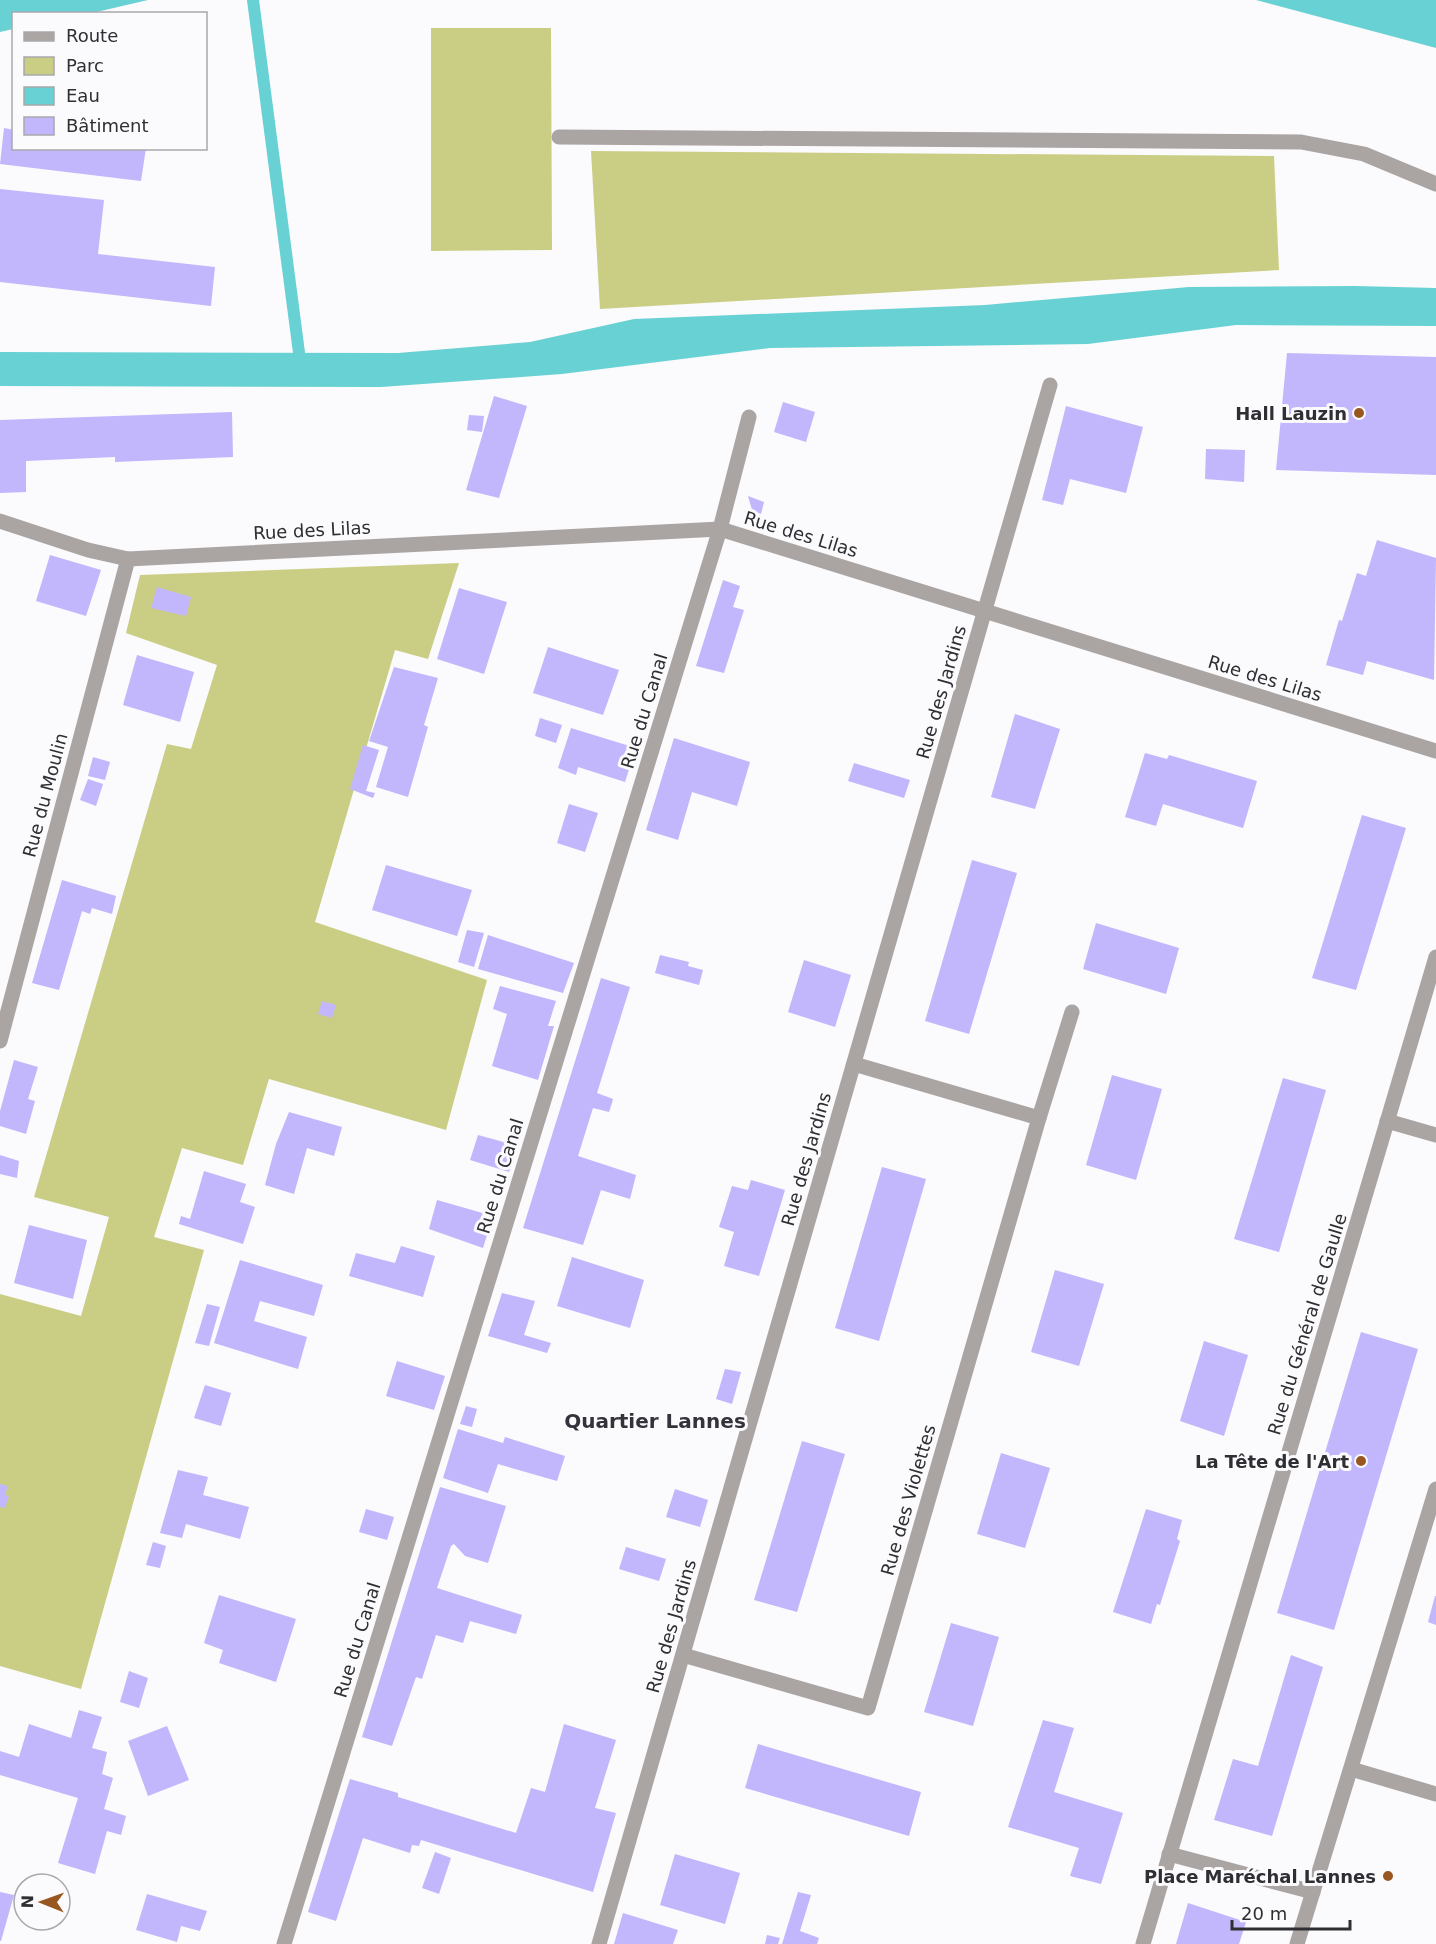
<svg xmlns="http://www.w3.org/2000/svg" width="1436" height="1944" font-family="'DejaVu Sans',sans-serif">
<rect width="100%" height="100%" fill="#fbfafd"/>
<!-- green -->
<g fill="#cace84">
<polygon points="431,28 551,28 552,250 431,251"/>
<polygon points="591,151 1274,156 1279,270 600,309"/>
<polygon points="459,563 428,659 395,650 315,922 487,980 446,1130 269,1079 243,1165 182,1148 154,1237 204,1250 81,1689 0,1666 0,1294 81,1316 109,1217 34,1197 167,744 191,749 217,665 126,633 140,575"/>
</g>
<!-- water -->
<g fill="#68d1d3">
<polygon points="0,0 148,0 92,13 14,14 13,29 0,32"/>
<polygon points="1256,0 1436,0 1436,48"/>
<polygon points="1355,286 1436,288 1436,326 1236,325 1088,344 770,348 562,374 381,387 0,386 0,352 398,353 530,342 634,319 985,305 1189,287"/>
</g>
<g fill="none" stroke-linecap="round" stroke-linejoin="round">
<!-- stream -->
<polyline stroke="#68d1d3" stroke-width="12" points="253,0 301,368"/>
</g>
<!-- building -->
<g fill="#c2b6fc">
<polygon points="4,128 14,130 14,148 146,148 141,181 0,164"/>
<polygon points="0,189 104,200 98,254 215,267 211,306 0,282"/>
<polygon points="1287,353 1436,357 1436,475 1276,470"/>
<polygon points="494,396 527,406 499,498 466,490"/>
<polygon points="783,402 815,412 806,442 774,432"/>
<polygon points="1066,406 1143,427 1126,493 1070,479 1063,505 1042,500"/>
<polygon points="232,412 233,457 115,462 115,457 26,461 26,492 0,493 0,420"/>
<polygon points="469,415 484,416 482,432 467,430"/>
<polygon points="1206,449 1245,450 1244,482 1205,479"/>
<polygon points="748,496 764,502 761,514 752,510"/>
<polygon points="1377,540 1436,558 1434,680 1367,661 1363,675 1326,665 1339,620 1342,621 1357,573 1366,576"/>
<polygon points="50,555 101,570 86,616 36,601"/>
<polygon points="723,580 740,586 733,607 744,610 724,673 696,666"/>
<polygon points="157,587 191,597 186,616 151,608"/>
<polygon points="459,588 507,602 484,674 437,659"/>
<polygon points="548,647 619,670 603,715 533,693"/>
<polygon points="137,655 194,672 180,722 123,705"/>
<polygon points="394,667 438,678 424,725 428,727 408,797 376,787 388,747 369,741"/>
<polygon points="1015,714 1060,729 1035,809 991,797"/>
<polygon points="540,718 562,725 556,743 535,736"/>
<polygon points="571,728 636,748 625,782 578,767 576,775 558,768"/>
<polygon points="674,738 750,762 737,806 692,792 678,840 646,830"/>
<polygon points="363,745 379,750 366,791 375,793 373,798 350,789"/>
<polygon points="1145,753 1167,759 1169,755 1257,781 1243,828 1163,804 1156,826 1125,817"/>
<polygon points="93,757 110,762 105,780 88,776"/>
<polygon points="854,763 910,780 904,798 848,781"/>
<polygon points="88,779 103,784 96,806 80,800"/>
<polygon points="569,804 598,813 585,852 557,843"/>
<polygon points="1362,815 1406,828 1356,990 1312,978"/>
<polygon points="972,860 1017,873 969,1034 925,1021"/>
<polygon points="386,865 472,890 457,936 372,910"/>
<polygon points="62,880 116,896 112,914 92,908 90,914 82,911 59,990 32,983"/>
<polygon points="1096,923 1179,948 1166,994 1083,969"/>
<polygon points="467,930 484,933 474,967 458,962"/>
<polygon points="488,935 574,963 563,993 478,969"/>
<polygon points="660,955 689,962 688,966 703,970 699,985 655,973"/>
<polygon points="804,960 851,975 835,1027 788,1012"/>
<polygon points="601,978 630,987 597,1093 613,1099 612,1103 609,1112 593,1108 578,1156 636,1175 630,1199 601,1190 583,1245 523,1228"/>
<polygon points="500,986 556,1001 548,1026 554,1026 538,1080 492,1066 507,1014 493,1009"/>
<polygon points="322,1001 336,1005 332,1018 318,1014"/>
<polygon points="14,1060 38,1067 28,1099 35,1101 26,1134 0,1126 0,1111"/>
<polygon points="1112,1075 1162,1089 1136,1180 1086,1165"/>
<polygon points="1283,1078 1326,1090 1279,1252 1234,1239"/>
<polygon points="289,1112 342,1127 334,1156 307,1148 294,1194 265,1185 276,1144"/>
<polygon points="478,1135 518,1146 509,1172 470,1160"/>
<polygon points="0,1155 19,1161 17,1178 0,1174"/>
<polygon points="882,1167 926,1179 879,1341 835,1328"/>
<polygon points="204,1171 246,1184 240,1202 255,1207 243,1244 179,1224 181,1216 190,1219"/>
<polygon points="751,1180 785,1190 759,1276 724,1266 734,1232 719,1227 732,1186 748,1190"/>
<polygon points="437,1200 493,1216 483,1248 429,1229"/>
<polygon points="29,1225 87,1240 73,1299 14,1283"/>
<polygon points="401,1246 435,1256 423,1297 349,1276 356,1253 395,1263"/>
<polygon points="572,1257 644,1280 630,1328 557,1306"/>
<polygon points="240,1260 323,1285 314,1316 260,1301 254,1321 307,1337 298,1369 214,1343"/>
<polygon points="1055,1270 1104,1284 1079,1366 1031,1352"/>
<polygon points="502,1293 535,1301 524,1335 551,1343 547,1353 488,1336"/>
<polygon points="207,1304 220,1307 209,1346 195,1343"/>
<polygon points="1361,1332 1418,1349 1334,1630 1277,1613"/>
<polygon points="1204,1341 1248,1355 1224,1436 1180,1421"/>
<polygon points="397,1361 445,1376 434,1410 386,1396"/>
<polygon points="725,1369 741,1372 732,1404 716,1399"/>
<polygon points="205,1385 231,1393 221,1426 194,1418"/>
<polygon points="466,1406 477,1409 472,1427 460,1424"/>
<polygon points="458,1429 503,1443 505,1437 565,1456 557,1481 498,1464 488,1493 443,1478"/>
<polygon points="802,1441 845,1454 797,1612 754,1600"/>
<polygon points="1001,1453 1050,1468 1025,1548 977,1534"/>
<polygon points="178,1470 208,1477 203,1495 249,1507 240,1539 186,1524 182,1538 160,1533"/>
<polygon points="0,1484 8,1486 5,1495 9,1496 5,1508 0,1507"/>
<polygon points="440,1487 506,1506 488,1563 465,1556 454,1544 451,1546 437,1588 522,1615 516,1634 470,1621 463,1643 436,1635 422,1679 416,1677 392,1746 362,1737"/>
<polygon points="675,1489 708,1500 700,1527 666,1517"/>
<polygon points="366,1509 394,1517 387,1540 359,1532"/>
<polygon points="1146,1509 1182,1520 1177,1539 1180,1541 1160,1605 1157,1604 1151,1624 1113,1612"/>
<polygon points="153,1542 166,1546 160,1568 146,1565"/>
<polygon points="626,1547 666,1559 659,1581 619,1569"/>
<polygon points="219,1595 296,1619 276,1682 219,1663 223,1650 204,1643"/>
<polygon points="1435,1596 1436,1596 1436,1625 1428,1622"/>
<polygon points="951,1623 999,1637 973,1726 924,1712"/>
<polygon points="1291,1655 1323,1667 1272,1836 1214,1820 1233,1759 1258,1766"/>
<polygon points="129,1671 148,1678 139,1708 120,1702"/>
<polygon points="79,1710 102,1717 92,1748 107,1752 102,1774 113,1778 104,1809 126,1816 121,1835 107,1831 95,1874 58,1863 78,1798 0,1775 0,1751 19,1757 29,1724 71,1738"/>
<polygon points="1043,1720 1074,1728 1054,1792 1123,1813 1101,1884 1070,1876 1079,1848 1008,1827"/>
<polygon points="564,1724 616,1740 595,1808 616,1813 593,1892 421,1840 419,1846 412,1845 410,1853 363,1838 336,1921 308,1912 350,1779 398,1793 398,1797 516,1833 531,1788 545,1792"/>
<polygon points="167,1726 189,1780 148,1796 128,1741"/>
<polygon points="758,1744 921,1792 909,1836 745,1788"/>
<polygon points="435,1852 451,1858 439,1894 422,1888"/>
<polygon points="675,1854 740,1873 725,1924 660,1905"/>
<polygon points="0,1892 14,1895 1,1941 0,1941"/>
<polygon points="798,1892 811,1895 800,1931 819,1938 817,1944 782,1944"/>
<polygon points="147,1894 207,1911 200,1931 181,1926 177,1942 136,1930"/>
<polygon points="1188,1903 1246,1922 1239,1944 1176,1944"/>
<polygon points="623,1913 678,1930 673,1944 614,1944"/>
<polygon points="767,1935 780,1938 778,1944 765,1944"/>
</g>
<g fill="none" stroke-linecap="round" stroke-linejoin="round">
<!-- minor -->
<g stroke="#aaa4a3" stroke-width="15">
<polyline points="559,137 1301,142 1364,154 1436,184"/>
<polyline points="0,521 88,550 128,559 720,529 1436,751"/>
<polyline points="0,1041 128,559"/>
<polyline points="1039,1118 1072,1012"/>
<polyline points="1387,1121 1436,1135"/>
<polyline points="683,1655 868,1708 1039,1118 854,1064"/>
<polyline points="1351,1769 1436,1794"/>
<polyline points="1169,1854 1313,1892"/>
<polyline points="284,1944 720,529 749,417"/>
<polyline points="599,1944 1050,385"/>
<polyline points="1143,1944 1436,957"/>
<polyline points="1297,1944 1436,1489"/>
</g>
</g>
<!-- markers -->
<g fill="#985721" stroke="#fbfafd" stroke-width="2">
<circle cx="1359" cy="413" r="6"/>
<circle cx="1361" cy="1461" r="6"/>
<circle cx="1388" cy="1876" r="6"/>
</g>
<g text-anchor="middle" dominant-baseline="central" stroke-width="6" stroke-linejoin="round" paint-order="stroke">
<!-- poi labels -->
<g font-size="18" font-weight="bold" fill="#2f2e33" stroke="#fbfafd" text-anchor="end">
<text x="1347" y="413">Hall Lauzin</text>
<text x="1349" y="1461">La Tête de l'Art</text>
<text x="1376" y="1876">Place Maréchal Lannes</text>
</g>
<!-- street labels -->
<g font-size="18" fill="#2f2e33" stroke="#fbfafd">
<text transform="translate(312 530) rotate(-3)">Rue des Lilas</text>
<text transform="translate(801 534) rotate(17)">Rue des Lilas</text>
<text transform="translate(1265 678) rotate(17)">Rue des Lilas</text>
<text transform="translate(941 692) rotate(-74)">Rue des Jardins</text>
<text transform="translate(644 711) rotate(-73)">Rue du Canal</text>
<text transform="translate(45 795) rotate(-75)">Rue du Moulin</text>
<text transform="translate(806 1159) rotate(-74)">Rue des Jardins</text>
<text transform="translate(500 1176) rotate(-73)">Rue du Canal</text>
<text transform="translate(1307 1324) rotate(-73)">Rue du Général de Gaulle</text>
<text transform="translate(908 1500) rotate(-74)">Rue des Violettes</text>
<text transform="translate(671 1626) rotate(-74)">Rue des Jardins</text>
<text transform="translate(357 1640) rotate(-73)">Rue du Canal</text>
</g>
<!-- neighbourhood labels -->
<g font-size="20" font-weight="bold" fill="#34333c" stroke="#fbfafd">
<text x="655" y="1421">Quartier Lannes</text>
</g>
</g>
<!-- legend -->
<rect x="12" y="12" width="195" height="138" fill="#fbfafd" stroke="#a9a8ac" stroke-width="1.5"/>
<rect x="24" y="32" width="30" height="9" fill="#aaa4a3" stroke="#a9a8ac" stroke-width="1.5"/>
<text x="66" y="42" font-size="18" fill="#2f2e33">Route</text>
<rect x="24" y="57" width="30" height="18" fill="#cace84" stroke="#a9a8ac" stroke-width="1.5"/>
<text x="66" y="72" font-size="18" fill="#2f2e33">Parc</text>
<rect x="24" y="87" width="30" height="18" fill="#68d1d3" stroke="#a9a8ac" stroke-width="1.5"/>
<text x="66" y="102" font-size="18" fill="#2f2e33">Eau</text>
<rect x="24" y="117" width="30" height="18" fill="#c2b6fc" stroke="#a9a8ac" stroke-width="1.5"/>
<text x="66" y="132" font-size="18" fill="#2f2e33">Bâtiment</text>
<!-- north arrow -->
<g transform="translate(42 1902) rotate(271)"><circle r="28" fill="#fbfafd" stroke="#a9a8ac" stroke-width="1.5"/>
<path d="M0-4.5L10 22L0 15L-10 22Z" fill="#985721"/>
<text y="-9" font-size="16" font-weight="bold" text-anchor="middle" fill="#2f2e33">N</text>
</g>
<!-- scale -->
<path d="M1232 1920v9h118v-9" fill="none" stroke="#2f2e33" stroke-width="3"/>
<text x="1241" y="1920" font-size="18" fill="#2f2e33" stroke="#fbfafd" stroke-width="4.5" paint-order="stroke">20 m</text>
</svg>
